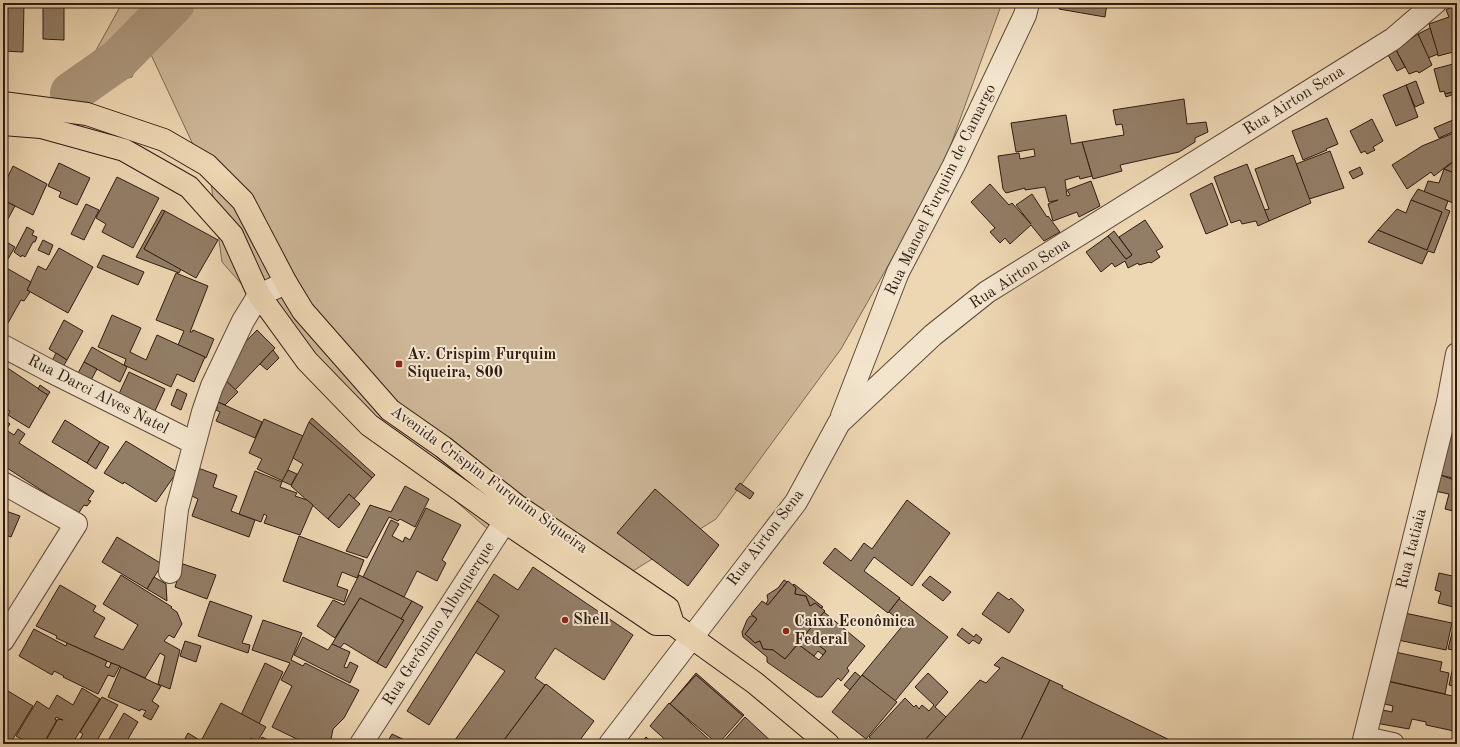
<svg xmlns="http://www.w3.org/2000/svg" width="1460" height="747" font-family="'Old Standard TT',serif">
<rect width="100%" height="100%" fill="#edd6b2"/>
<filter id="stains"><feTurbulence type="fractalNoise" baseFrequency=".005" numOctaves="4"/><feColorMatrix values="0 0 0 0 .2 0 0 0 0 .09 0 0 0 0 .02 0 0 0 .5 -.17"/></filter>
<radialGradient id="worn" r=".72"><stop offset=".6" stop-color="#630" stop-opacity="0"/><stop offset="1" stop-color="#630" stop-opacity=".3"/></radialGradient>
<!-- green -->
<polygon fill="#cdb697" stroke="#7e6955" points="122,3 1002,3 941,172 841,349 716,519 633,571 490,531 361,419 222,262 211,183 146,44 132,77 73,92"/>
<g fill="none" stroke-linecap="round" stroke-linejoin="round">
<!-- river -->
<polyline stroke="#ac977c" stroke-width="42" points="71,93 118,60 174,3"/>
</g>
<!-- building -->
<g fill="#927d66" stroke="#2f1c13">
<polygon points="3,3 24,3 23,52 3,51"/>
<polygon points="1060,3 1107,3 1105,17 1059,9"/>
<polygon points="1457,3 1457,51 1438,56 1429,24 1449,17 1446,10"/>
<polygon points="43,4 64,4 64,40 43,39"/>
<polygon points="1430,28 1438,54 1428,58 1418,34"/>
<polygon points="1418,34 1432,65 1419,73 1417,71 1409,74 1395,48"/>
<polygon points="1395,48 1405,67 1397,71 1387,53"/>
<polygon points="1457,63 1457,91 1445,94 1444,91 1440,92 1434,69"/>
<polygon points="1416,81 1424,103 1415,107 1406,85"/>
<polygon points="1406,85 1418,117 1396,126 1383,95"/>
<polygon points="1457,91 1457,93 1446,97 1445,94"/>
<polygon points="1184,99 1187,124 1206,122 1208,132 1195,138 1195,142 1179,152 1120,165 1122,171 1093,179 1082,142 1124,135 1122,124 1116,125 1113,110"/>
<polygon points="1066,115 1071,144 1082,142 1092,176 1080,179 1079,176 1065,180 1067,196 1070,195 1067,190 1091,181 1100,206 1079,217 1077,212 1053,221 1048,204 1058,200 1049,202 1045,187 1025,190 1025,188 1006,193 1003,189 998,156 1019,153 1020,159 1035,156 1034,149 1016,152 1011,123"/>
<polygon points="1327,118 1338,144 1326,149 1327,150 1303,160 1292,131"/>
<polygon points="1372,119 1383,141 1373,147 1375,150 1367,154 1365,151 1361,153 1350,131"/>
<polygon points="1453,120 1457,130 1439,138 1434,128"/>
<polygon points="1456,132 1457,158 1434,176 1431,172 1407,189 1392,165 1422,146"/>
<polygon points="1330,151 1344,188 1309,199 1296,164"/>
<polygon points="1293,155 1311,203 1269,221 1264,210 1269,209 1255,169"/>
<polygon points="59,163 90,178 77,205 59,197 61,192 48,186"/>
<polygon points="1452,163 1457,165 1457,174 1444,169"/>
<polygon points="1247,164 1269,221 1258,226 1256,221 1242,224 1240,220 1231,223 1214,177"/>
<polygon points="13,166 47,184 33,215 3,200 3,187"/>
<polygon points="1360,167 1363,174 1353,179 1349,172"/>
<polygon points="1444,169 1457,174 1456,204 1424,192 1428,181 1439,183"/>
<polygon points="117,177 159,198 133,248 102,232 106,224 96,218"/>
<polygon points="1212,183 1228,225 1206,234 1190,194"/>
<polygon points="990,184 1009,205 1012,203 1031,224 1016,205 1032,194 1047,217 1048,216 1060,232 1044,241 1031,225 1010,244 1005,238 1000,243 990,232 995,228 971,202"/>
<polygon points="1418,189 1448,201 1445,209 1450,211 1434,253 1428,251 1422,264 1368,242 1378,230 1427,250 1442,212 1411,200"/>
<polygon points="3,200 15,206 3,228"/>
<polygon points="1411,200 1442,212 1427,250 1378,230 1397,209 1406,213"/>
<polygon points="86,204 99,210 84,240 71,234"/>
<polygon points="162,210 165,211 144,249 181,269 179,273 136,257"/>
<polygon points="165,211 218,240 196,278 144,249"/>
<polygon points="1145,220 1163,247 1156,251 1160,257 1151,263 1150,262 1139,265 1138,263 1128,268 1125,261 1115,267 1112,263 1101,272 1086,252 1108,236 1126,259 1132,255 1119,237"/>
<polygon points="27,227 34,231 32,235 37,237 35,242 33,242 25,257 22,255 21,257 14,252"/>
<polygon points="1114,231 1132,255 1126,259 1108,236"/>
<polygon points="3,240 15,247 8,259 3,256"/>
<polygon points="43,240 53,245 49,255 38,250"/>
<polygon points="59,248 93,267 68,313 27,290 38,266 46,270"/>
<polygon points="103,255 144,272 138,285 97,267"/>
<polygon points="3,266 31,282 27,290 30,292 24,301 21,300 8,323 3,320"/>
<polygon points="176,273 208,286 190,332 192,332 193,330 214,339 206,358 178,345 184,331 156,320"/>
<polygon points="112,315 141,328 130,352 146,360 157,335 205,357 194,382 177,374 171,387 124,365 126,359 98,347"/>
<polygon points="64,320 83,331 67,360 49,349"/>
<polygon points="257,330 275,348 235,390 220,375 225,363"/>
<polygon points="92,347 127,367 120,382 84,362"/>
<polygon points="273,350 279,358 267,370 260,364"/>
<polygon points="56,353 67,360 61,370 50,365"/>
<polygon points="84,362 97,369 90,382 77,375"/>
<polygon points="3,365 48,395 29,428 8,415 10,411 3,407"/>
<polygon points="129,372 165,389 154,413 118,396"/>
<polygon points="220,375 238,392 225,405 211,399"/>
<polygon points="40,385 50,392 48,395 38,389"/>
<polygon points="177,389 187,394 181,410 171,405"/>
<polygon points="209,398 262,422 255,438 216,421 220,412 216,410 218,407 207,402"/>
<polygon points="312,418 375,475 372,478 309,422"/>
<polygon points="3,419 10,424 3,434"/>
<polygon points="264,419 303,436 283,481 257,469 262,459 249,453"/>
<polygon points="65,420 100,442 87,463 52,442"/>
<polygon points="309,422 372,478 354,499 349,494 328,519 291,486 303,464 293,458"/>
<polygon points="18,429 25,434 19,443 94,491 88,500 91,501 87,506 84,505 78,514 7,468 4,472 3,471 3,435 6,430 14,435"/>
<polygon points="1451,431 1457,433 1457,479 1440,475"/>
<polygon points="126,441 177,472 156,502 124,482 123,484 104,473"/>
<polygon points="100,442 109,447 96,469 87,463"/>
<polygon points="198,468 217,475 213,487 237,496 231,511 255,520 249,537 192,516 198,499 192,496"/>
<polygon points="288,470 297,474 291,485 282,481"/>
<polygon points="255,471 282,482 280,487 297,493 295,496 307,500 313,505 300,535 264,523 267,516 264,514 261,522 239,514"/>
<polygon points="1440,475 1457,481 1457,512 1445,509 1449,494 1430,490"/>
<polygon points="740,483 754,493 750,499 735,489"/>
<polygon points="405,486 429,499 415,527 400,519 398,521 389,517 367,558 346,551 370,505 391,512"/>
<polygon points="655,489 719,545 688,586 617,533"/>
<polygon points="349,494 360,504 339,528 328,519"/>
<polygon points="907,500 950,533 912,586 874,557 864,571 900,598 888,613 823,563 835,548 851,561 864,543 872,549"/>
<polygon points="426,508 461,525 442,560 446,563 437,581 417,571 404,597 363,577 391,520 399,524 392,536 403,542 405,537 410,540"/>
<polygon points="3,510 20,516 11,537 3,534"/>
<polygon points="299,536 364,560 357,578 342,572 337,586 348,590 344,602 283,581"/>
<polygon points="117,537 162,564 147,589 102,562"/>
<polygon points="183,564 216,575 207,599 175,587"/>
<polygon points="533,567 633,635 604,680 555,648 535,678 545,685 501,744 452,744 505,671 475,652 499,616 477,601 494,574 518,590"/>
<polygon points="1439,573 1457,577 1457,608 1438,603 1441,592 1435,590"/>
<polygon points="121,575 172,607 171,608 177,612 182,624 174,638 169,635 164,641 180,650 170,689 158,684 165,656 160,653 145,678 56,638 57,636 36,626 60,585 96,606 93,611 105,618 94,637 123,650 138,625 103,604"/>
<polygon points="359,575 412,601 401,619 360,598 335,638 317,626 333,600 344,605"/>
<polygon points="930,576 951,592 943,601 922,585"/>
<polygon points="154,577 166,584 167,601 147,589"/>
<polygon points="784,580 787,582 768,605 766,604 768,600 767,595 778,588"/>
<polygon points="788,581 796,588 795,594 806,596 810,606 815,603 825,611 785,659 773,650 763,649 760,641 755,643 745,634 757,619 751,614 762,601 768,605"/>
<polygon points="794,584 823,607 821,608 815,603 810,606 806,596 795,594 796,588 793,585"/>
<polygon points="998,592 1009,600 1011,598 1024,610 1009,633 982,614"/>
<polygon points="360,598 404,620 377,663 344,643 340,648 332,644"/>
<polygon points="899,599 948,637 895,701 862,675 904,624 889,612"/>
<polygon points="210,601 252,616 242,643 250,645 248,653 198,636"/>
<polygon points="412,601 423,607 386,668 377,663 404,620 401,619"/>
<polygon points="477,601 499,616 429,725 407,711"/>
<polygon points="824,612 865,646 847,668 849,671 841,681 838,678 822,697 817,697 767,662 767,657 743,637 742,632 747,620 750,616 753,616 757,619 745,634 755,643 760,641 763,649 773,650 785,659 798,644 819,660 826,651 805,635"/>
<polygon points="1400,612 1452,623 1446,650 1393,639"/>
<polygon points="1457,613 1457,651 1448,649"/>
<polygon points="263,620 302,633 291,660 303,666 305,663 359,690 344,718 333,729 330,744 307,744 272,727 292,686 281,680 290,663 252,650"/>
<polygon points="962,628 974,637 976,634 982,639 979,644 973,640 969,644 957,635"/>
<polygon points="34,629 66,646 67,643 107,661 105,666 109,668 111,663 120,666 114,677 108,675 98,694 63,677 64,676 54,671 52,675 19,656"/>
<polygon points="805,635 826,651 823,655 818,651 814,656 798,644"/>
<polygon points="303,637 328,650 332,644 350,652 344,667 347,668 350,662 358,666 350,683 294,655"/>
<polygon points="185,641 201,646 196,662 180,656"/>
<polygon points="1395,652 1442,662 1440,671 1449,673 1445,694 1388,681"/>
<polygon points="1456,653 1457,653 1457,687 1449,685"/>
<polygon points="1002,657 1050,680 1019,744 921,744 980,680 986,683 1000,668 994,665"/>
<polygon points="265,663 283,672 259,724 241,715"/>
<polygon points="121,667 161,686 152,701 159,706 151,720 143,716 146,711 141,709 140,711 108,697"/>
<polygon points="855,672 861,677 850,690 844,685"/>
<polygon points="696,673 744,715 743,716 696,675 670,704"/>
<polygon points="928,673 948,692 935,707 946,717 921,744 877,744 869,737 905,698 914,707 916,705 919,709 922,705 929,711 934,705 915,687"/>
<polygon points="696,675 743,716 718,744 670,704"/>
<polygon points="862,675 897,702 866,739 832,712"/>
<polygon points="1050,680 1063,686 1062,688 1178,744 1019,744"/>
<polygon points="1386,681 1457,697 1457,720 1454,731 1426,725 1426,722 1412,719 1409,729 1370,722 1373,708 1392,712 1393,706 1381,703"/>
<polygon points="546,684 594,721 577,744 509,744 504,740"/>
<polygon points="3,688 33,706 11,742 3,738"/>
<polygon points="82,688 100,699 72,744 44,744 58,719 63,720 56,717 55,720 57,720 43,744 30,744 16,736 37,701 49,709 57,695 73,705"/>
<polygon points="102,697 118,705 96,742 101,744 77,744 83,734 80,732"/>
<polygon points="221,703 266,727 257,742 251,738 248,744 182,744 188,733 201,741"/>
<polygon points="669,703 714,744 670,744 650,726"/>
<polygon points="124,713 138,722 125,744 106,744"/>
<polygon points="745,717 774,744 721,744"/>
<polygon points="392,734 413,744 394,744 388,741"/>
<polygon points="262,737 277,744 259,744"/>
<polygon points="646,737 654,744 640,744"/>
</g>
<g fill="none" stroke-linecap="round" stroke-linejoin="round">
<defs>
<g id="minor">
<polyline points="3,346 50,371 194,443"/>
<polyline points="842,416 898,272 954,165 1025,15 1028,3"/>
<polyline points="3,483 76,524 3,640"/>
<polyline points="170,572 177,509 203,412 212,386 243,321 259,295 286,283"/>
<polyline points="1365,738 1393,744"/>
<polyline points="361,744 515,506"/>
<polyline points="610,744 796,502 839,423 933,335 987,292 1393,39 1435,3"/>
<polyline points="1363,744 1448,402 1457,354"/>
</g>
<g id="major">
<polyline points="3,103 87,114 164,140 207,165 243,201 286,283 303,311 390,410 443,447 516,505 668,608 673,624 755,683 828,744"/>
<polyline points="3,124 41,127 124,150 189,187 232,235 259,295 307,361 369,425 505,522 656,624 673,624"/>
</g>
</defs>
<!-- minor casing -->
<use href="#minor" stroke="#5e4a3b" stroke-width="24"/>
<!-- major casing -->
<use href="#major" stroke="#2f1c13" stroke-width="24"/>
<!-- minor -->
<use href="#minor" stroke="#f3e4cd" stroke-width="22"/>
<!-- major -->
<use href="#major" stroke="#edd6b2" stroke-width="22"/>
</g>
<!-- markers -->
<g fill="#8f2418" stroke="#f3e4cd" stroke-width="1.5">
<rect x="395" y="360" width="8" height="8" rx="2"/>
<circle cx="565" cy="620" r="4"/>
<circle cx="786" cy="631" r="4"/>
</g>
<g text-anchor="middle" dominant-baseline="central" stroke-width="4" stroke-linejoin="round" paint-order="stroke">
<!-- street labels -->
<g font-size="16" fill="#2f1c13" stroke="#f3e4cd">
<text transform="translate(1294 101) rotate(-32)">Rua Airton Sena</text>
<text transform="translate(941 190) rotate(-64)">Rua Manoel Furquim de Camargo</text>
<text transform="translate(1020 274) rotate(-33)">Rua Airton Sena</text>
<text transform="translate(98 395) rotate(27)">Rua Darci Alves Natel</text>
<text transform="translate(489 480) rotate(36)">Avenida Crispim Furquim Siqueira</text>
<text transform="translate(766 538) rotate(-53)">Rua Airton Sena</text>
<text transform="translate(1412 549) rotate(-76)">Rua Itatiaia</text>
<text transform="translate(439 624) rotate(-57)">Rua Gerônimo Albuquerque</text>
</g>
<!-- poi labels -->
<g font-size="16" font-weight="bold" fill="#2f1c13" stroke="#f3e4cd" text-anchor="start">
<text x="407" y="355">Av. Crispim Furquim<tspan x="407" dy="18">Siqueira, 800</tspan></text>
<text x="573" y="620">Shell</text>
<text x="794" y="622">Caixa Econômica<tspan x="794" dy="18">Federal</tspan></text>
</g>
</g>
<!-- margin -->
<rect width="1460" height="747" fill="none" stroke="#edd6b2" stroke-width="16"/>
<rect x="4" y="4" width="1452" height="739" fill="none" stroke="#2f1c13" stroke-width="2"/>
<rect x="8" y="8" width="1444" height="731" fill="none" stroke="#2f1c13"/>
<rect width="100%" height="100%" filter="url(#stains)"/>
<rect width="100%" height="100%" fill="url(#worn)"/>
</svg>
